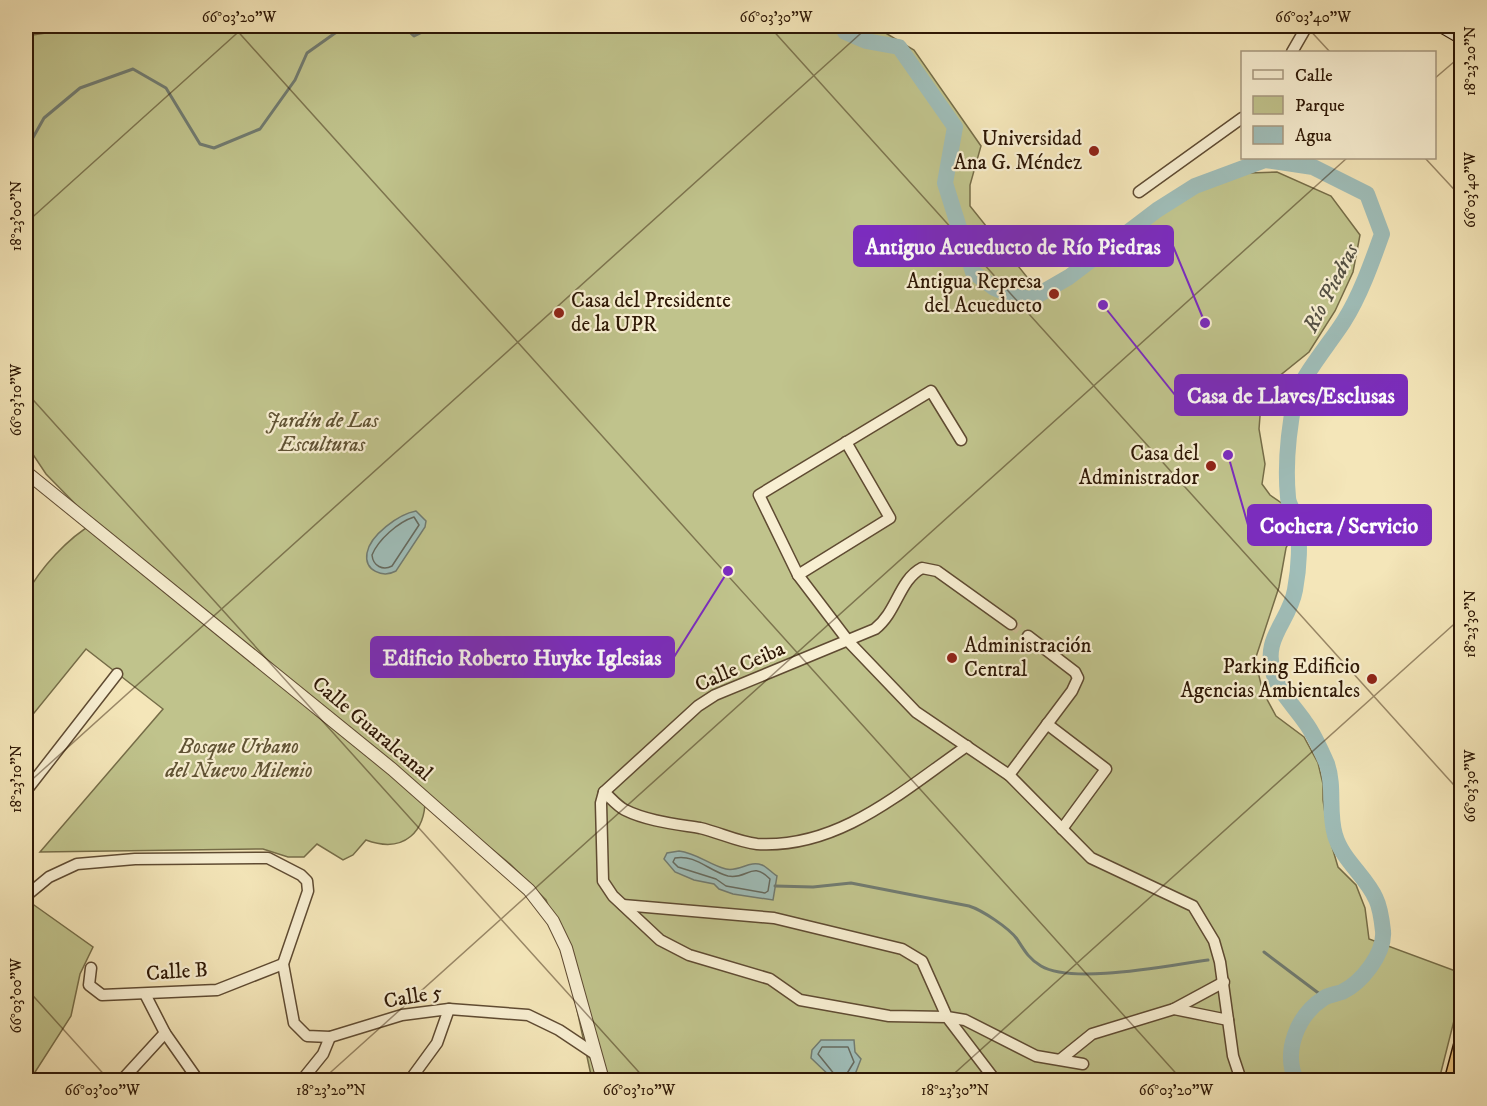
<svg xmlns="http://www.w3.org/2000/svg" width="1487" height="1106" font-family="'IM FELL DW Pica',serif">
<rect width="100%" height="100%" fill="#f4e6b9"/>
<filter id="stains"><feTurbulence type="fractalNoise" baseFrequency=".00333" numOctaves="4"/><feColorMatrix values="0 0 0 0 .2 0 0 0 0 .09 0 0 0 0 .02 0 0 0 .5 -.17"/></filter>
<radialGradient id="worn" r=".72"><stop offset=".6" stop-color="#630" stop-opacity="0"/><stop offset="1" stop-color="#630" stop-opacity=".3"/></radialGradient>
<!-- green -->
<g fill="#c0c38c" stroke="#766d48" stroke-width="1.5">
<path d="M92,26H874L914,50L981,146L970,185V206L1039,292L1050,287L1157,207L1217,174L1277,172L1331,196L1360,235L1353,272L1335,311L1309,352L1262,390L1259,429L1265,464L1262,484L1270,495L1302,517L1286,548L1279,587L1255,660L1263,692L1276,716L1304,737L1318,763L1323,784V800L1328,833L1338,867L1356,885L1365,908L1369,939L1461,973V993L1439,1080H592L563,944L546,900L510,864L425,794C427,832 404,854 366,840L353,855L343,860L317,844L304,857H288L263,849L40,852L163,709L86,649L26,723V595C40,568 68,538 94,523L46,474L26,444V36Z"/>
<polygon points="34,905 93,947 80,974 71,1016 30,1080 26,1080 26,915"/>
</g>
<!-- water -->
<g fill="#9fbdb8" stroke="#717b70" stroke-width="1.5">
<path d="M416,511L426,521L425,527L396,571C383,578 364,571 367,553C370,535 399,514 416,511Z"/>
<path d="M679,851C697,853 709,865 726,869C740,872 749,860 762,865C767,867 772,873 777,876L773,900L733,894L719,889L714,884L694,880L675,872L664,859L667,853Z"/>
<polygon points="821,1040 854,1040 855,1052 861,1059 854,1077 834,1080 811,1058 812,1050"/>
</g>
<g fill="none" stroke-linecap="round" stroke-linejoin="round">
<!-- shore -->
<g stroke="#666a5e" stroke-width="1.5">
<path d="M414,517L419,525L392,566C383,571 373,566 372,555C378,540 398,522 414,517Z"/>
<path d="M675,858C695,854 709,871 728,876C748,880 751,860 770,879L768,891L765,893L726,886L716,879L678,867L673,862Z"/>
<polyline points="836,1080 835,1075 818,1054 822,1047 848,1047 854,1062 843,1080"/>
</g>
<!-- stream -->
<g stroke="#717b70" stroke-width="3">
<polyline points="403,26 414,36 435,26"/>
<polyline points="26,150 44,118 80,88 133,69 166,88 200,144 214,148 260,129 295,80 307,53 345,26"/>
<path d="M775,886L813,887L851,883L969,906C982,910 1009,928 1017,939C1024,950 1029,959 1041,966C1073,985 1170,965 1208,960"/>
<polyline points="1264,952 1325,998"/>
</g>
<!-- river -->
<path stroke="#9fbdb8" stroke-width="16" d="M842,26L845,32L866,41L899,47L955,127L945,183L973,272L994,288L1013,296L1031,299L1069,277L1157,210L1195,186L1265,160L1313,167L1367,194L1382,234C1372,262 1360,296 1344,321C1333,339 1299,380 1295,398C1289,428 1285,466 1288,497C1288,505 1295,512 1296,519C1301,540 1299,569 1295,590C1289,623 1261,638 1274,675C1280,693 1294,706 1305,722C1314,734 1321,750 1327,764C1335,787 1328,812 1335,835C1342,860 1366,876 1376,899C1380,907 1382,922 1383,931C1385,954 1361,983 1342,992C1336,994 1329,995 1324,998C1297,1015 1283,1052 1296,1080"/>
<!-- minor-tunnel -->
<polyline stroke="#ccbd95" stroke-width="10" stroke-dasharray="10 5" stroke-linecap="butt" points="1011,624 1028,636"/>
<defs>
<g id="minor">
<polyline points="1292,52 1307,26"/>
<polyline points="1139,192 1242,118"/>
<polyline points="961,440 931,391 759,495 798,575 849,642 916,712 1009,775 1091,858 1193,906 1214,941 1220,962 1233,1056 1241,1080"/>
<polyline points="798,575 890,518 846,442"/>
<polyline points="1047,724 1106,769 1062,829"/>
<polyline points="1009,775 1072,691 1078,678 1075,672 1028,636"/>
<polyline points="26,791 117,674"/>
<path d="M604,792C611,798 617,806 625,810C647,821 676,824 700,828C718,832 738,842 757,844C840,849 903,790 967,746"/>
<polyline points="26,896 49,877 77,864 135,859 268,858 301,875 307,881 308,891 283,964 294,1023 307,1036 330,1037 402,1015 449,1009 528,1015 559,1030 595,1054"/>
<polyline points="623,905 774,918 902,949 922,961 947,1017 965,1020 1036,1056 1083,1064"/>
<polyline points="91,968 89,985 102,995 217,990 283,964"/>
<polyline points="145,994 165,1033 198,1080"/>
<polyline points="1174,1009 1224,982"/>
<polyline points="1061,1059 1092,1034 1174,1009 1228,1020"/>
<polyline points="122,1080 165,1033"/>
<polyline points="302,1080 323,1054 330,1037"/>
<polyline points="410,1080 437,1043 449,1009"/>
<path d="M995,1080L947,1017L889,1016L800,1000L770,979L689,955L660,940L613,896L603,881L601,803L604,792L698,706L715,695L875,629C897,612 899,580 922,568L937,571L1011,624"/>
</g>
<polyline id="tertiary" points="26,472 392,769 529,890 553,921 566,948 603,1080"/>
<polyline id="secondary" points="1443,26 1462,37"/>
<polyline id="trunk" points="1453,1080 1462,1046"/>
</defs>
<!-- minor casing -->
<use href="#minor" stroke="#5f4b32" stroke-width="13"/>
<!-- tertiary casing -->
<use href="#tertiary" stroke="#5f4b32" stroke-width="14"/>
<!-- secondary casing -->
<use href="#secondary" stroke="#2d1705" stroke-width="16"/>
<!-- trunk casing -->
<use href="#trunk" stroke="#2d1705" stroke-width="19"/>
<!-- minor -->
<use href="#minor" stroke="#f8efd2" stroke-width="10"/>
<!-- tertiary -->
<use href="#tertiary" stroke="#f8efd2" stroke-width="12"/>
<!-- secondary -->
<use href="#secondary" stroke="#f8efd2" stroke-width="14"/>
<!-- trunk -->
<use href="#trunk" stroke="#eac37c" stroke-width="16"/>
</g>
<!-- ticks -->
<path fill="none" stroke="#2d1705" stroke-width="1.5" stroke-opacity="0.45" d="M233,26L1182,1080M769,26L1462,794M1306,26L1330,52M1434,79L1462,55M1425,158L1462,198M26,223L245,26M26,392L646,1080M26,785L869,26M26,988L109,1080M322,1080L1347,158M947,1080L1462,617"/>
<!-- markers -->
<g fill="#8f2418" stroke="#f8efd2" stroke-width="2">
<circle cx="1094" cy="151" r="6"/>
<circle cx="1054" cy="294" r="6"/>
<circle cx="559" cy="313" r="6"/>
<circle cx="1211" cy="466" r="6"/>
<circle cx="952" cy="658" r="6"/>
<circle cx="1372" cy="679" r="6"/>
</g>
<g text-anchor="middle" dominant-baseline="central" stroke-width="4.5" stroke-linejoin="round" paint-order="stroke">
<!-- poi labels -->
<g font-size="21" fill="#2d1705" stroke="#f8efd2" text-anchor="end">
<text x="1082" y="139">Universidad<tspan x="1082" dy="24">Ana G. Méndez</tspan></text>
<text x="1042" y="282">Antigua Represa<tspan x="1042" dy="24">del Acueducto</tspan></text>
<text x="571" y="301" text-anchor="start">Casa del Presidente<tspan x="571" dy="24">de la UPR</tspan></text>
<text x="1199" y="454">Casa del<tspan x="1199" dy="24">Administrador</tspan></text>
<text x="964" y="646" text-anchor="start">Administración<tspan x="964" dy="24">Central</tspan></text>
<text x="1360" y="667">Parking Edificio<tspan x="1360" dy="24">Agencias Ambientales</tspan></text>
</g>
<!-- park labels -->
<g font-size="21" font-style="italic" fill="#605334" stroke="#f8efd2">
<text x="322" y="421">Jardín de Las<tspan x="322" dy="24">Esculturas</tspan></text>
<text x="239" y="747">Bosque Urbano<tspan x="239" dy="24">del Nuevo Milenio</tspan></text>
</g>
<!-- street labels -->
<g font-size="21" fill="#2d1705" stroke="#f8efd2">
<text transform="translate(740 667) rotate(-24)">Calle Ceiba</text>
<text transform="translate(372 729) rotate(40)">Calle Guaralcanal</text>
<text transform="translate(177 972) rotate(-4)">Calle B</text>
<text transform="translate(413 997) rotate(-10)">Calle 5</text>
</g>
<!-- water labels -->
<g font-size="22" font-style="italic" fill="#555144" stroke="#f8efd2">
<text transform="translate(1331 288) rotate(-63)">Río Piedras</text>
</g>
</g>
<!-- callouts -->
<path fill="none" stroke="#7b2cbf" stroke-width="2" d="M1205 323L1173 246M1103 305L1175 395M1228 455L1248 525M728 571L674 657"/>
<g fill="#7b2cbf" stroke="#f8efd2" stroke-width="2">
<circle cx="1205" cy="323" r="6"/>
<circle cx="1103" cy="305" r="6"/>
<circle cx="1228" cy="455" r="6"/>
<circle cx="728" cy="571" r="6"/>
</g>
<g fill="#7b2cbf" stroke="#7b2cbf" stroke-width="2">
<rect x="854" y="226" width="319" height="40" rx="6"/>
<rect x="1175" y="375" width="232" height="40" rx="6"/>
<rect x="1248" y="505" width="183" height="40" rx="6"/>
<rect x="371" y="637" width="303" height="40" rx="6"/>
</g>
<g font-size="22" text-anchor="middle" font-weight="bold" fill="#fff">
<text x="1013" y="254">Antiguo Acueducto de Río Piedras</text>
<text x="1291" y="403">Casa de Llaves/Esclusas</text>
<text x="1339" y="533">Cochera / Servicio</text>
<text x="522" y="665">Edificio Roberto Huyke Iglesias</text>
</g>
<!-- margin -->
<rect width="1487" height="1106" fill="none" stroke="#f4e6b9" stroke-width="66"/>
<!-- legend -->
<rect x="1241" y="51" width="195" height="108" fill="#f8efd2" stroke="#a79980" stroke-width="1.5"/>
<rect x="1253" y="70" width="30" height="9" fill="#f8efd2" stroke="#a79980" stroke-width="1.5"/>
<text x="1295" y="81" font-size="18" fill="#2d1705">Calle</text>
<rect x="1253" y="96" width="30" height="18" fill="#c0c38c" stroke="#a79980" stroke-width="1.5"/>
<text x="1295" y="111" font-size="18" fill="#2d1705">Parque</text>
<rect x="1253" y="126" width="30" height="18" fill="#9fbdb8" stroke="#a79980" stroke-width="1.5"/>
<text x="1295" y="141" font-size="18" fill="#2d1705">Agua</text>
<rect x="33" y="33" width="1421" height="1040" fill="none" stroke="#2d1705" stroke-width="2"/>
<g font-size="15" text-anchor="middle" fill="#2d1705">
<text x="239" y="22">66°03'20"W</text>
<text x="776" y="22">66°03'30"W</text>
<text x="1313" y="22">66°03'40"W</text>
<text transform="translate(1470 61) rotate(-90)" y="5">18°23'20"N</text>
<text transform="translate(1470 190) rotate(-90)" y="5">66°03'40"W</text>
<text transform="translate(16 216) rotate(-90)" y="5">18°23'00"N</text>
<text transform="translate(16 400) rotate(-90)" y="5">66°03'10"W</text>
<text transform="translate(1470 624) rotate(-90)" y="5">18°23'30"N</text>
<text transform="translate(16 779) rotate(-90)" y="5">18°23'10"N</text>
<text transform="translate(1470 786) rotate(-90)" y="5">66°03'30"W</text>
<text transform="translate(16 996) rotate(-90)" y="5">66°03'00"W</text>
<text x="102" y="1095">66°03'00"W</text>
<text x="331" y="1095">18°23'20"N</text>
<text x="639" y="1095">66°03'10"W</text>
<text x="955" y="1095">18°23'30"N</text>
<text x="1176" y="1095">66°03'20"W</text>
</g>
<rect width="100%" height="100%" filter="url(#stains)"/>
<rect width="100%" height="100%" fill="url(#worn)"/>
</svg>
